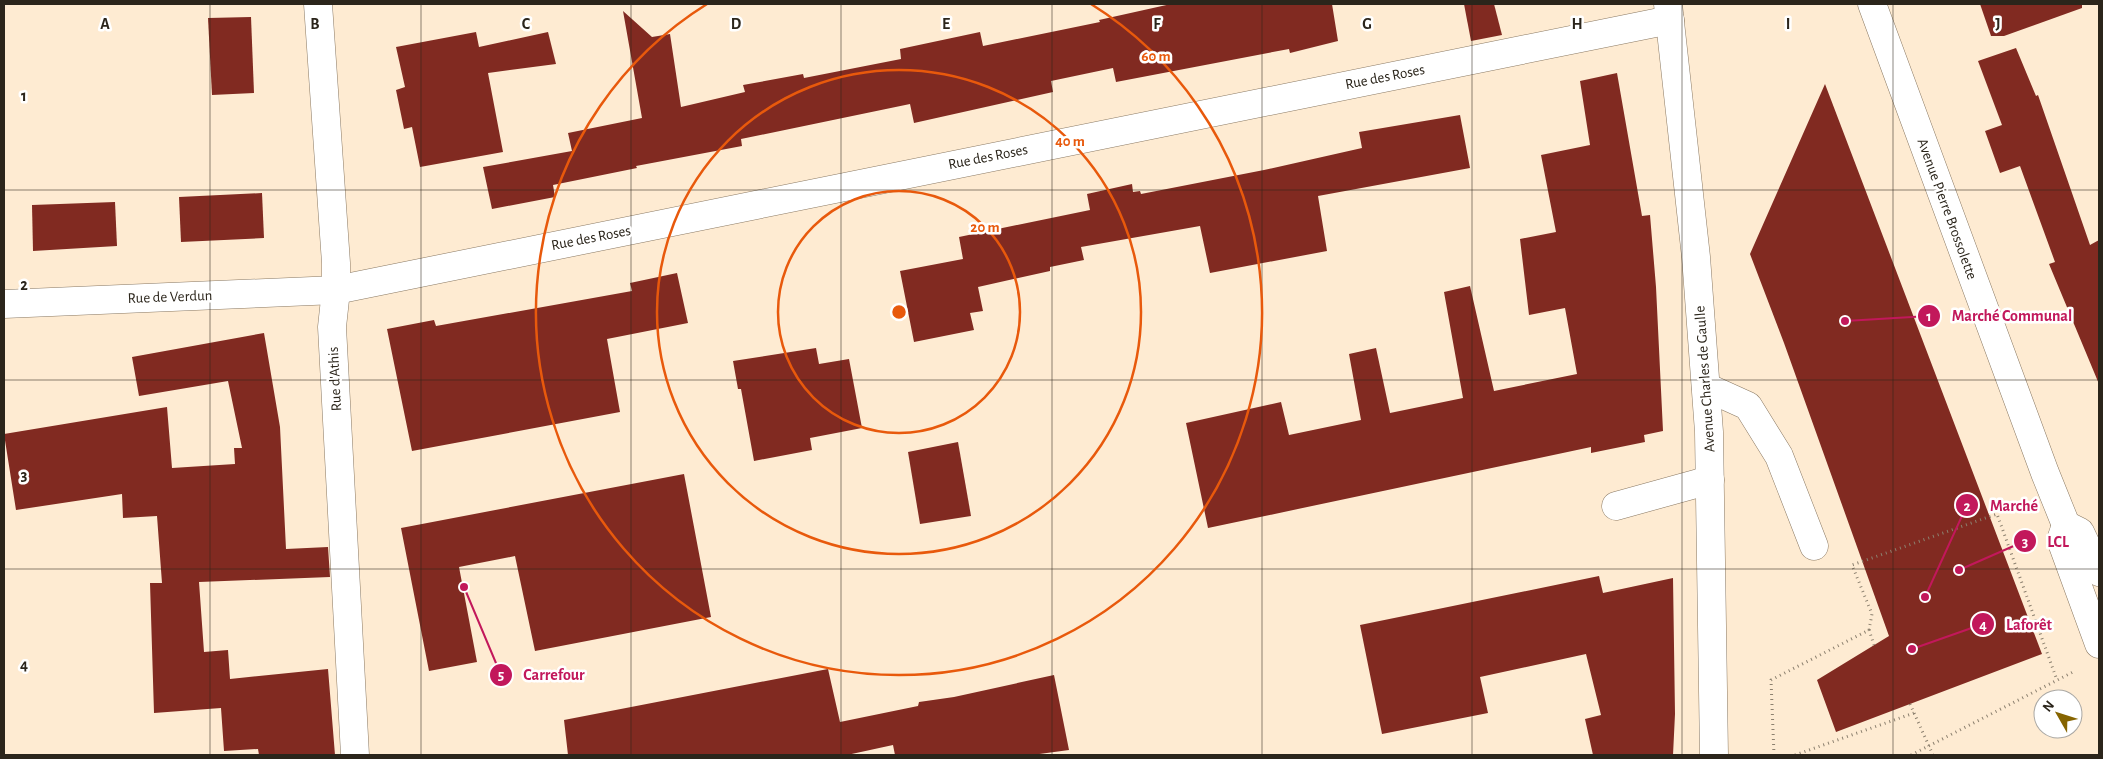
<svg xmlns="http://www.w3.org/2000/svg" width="2103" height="759" font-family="'Alegreya Sans',sans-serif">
<rect width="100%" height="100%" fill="#feebd2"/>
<!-- building -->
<g fill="#812a21">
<polygon points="1171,4 1332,4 1338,41 1290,53 1289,49 1116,82 1113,68 1051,81 1053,92 914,123 910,104 741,139 742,146 636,166 637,168 553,185 555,197 492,209 483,167 572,151 568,133 642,118 623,11 652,37 670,34 681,107 745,92 743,85 803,74 804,78 901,59 900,49 980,32 983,46 1100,22 1099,20"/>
<polygon points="1464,4 1494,4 1502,35 1471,41"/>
<polygon points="1980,4 2082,4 2082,8 2004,36 1991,36"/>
<polygon points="251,17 254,93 212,95 208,18"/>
<polygon points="476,32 479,47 548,32 556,64 488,73 503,152 420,167 412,127 404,129 396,90 405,87 396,47"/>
<polygon points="2016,48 2036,96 2038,95 2090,245 2099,240 2099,384 2049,264 2055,262 2020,166 2000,173 1985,131 2002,125 1978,61"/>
<polygon points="1617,73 1642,216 1650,215 1656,287 1663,431 1644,435 1645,442 1591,453 1591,447 1208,528 1186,423 1281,402 1289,435 1361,420 1349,354 1376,348 1390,413 1463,398 1444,292 1470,286 1494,391 1577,374 1565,308 1529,315 1520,239 1556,232 1541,155 1590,145 1580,81"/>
<polygon points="1825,84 2042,654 1836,732 1817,680 1889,636 1784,343 1750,254"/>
<polygon points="1460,115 1470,168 1318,196 1327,251 1210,273 1200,226 1081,247 1084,260 1050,267 1050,271 978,287 983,311 970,313 974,330 914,342 900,271 963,259 959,237 1090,210 1087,194 1132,184 1133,192 1140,191 1141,194 1264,170 1362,148 1359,132"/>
<polygon points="262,193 264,238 181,242 179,197"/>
<polygon points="115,202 117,246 33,251 32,205"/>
<polygon points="677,273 688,323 607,339 620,412 412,451 387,329 434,320 436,326 632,291 630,283"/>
<polygon points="264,333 280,427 286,549 328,547 330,577 199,582 204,652 228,650 230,679 328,669 335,755 259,755 258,749 224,751 221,708 154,713 150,583 162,583 157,516 123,518 122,494 16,510 4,434 167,407 172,468 235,464 234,448 242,448 228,381 139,396 132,357"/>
<polygon points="816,348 819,364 849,359 862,428 810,438 812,450 754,461 741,389 738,389 733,361"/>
<polygon points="958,442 971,516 920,524 908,452"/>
<polygon points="684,474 711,617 535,651 515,556 459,567 477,662 429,671 401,528"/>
<polygon points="1599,576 1603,593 1673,578 1675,714 1673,755 1593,755 1585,719 1601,715 1586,654 1480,677 1488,713 1382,734 1360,625"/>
<polygon points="828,669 840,722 918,706 919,702 954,697 1054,675 1069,750 1032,755 895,755 893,745 847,755 568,755 564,720"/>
</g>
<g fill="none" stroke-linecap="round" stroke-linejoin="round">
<defs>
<g id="minor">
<polyline points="318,4 336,263 336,290 332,327 355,755"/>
<polyline points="1668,4 1696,257 1709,432 1714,755"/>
<polyline points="4,304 336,290 1670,20"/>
<polyline points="1706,387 1748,406 1779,456 1814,546"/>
<polyline points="1616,506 1710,480"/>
</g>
<g id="major">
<polyline points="1872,4 2045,473 2066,525 2080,532 2099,572"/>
<polyline points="2066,525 2061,540 2099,644"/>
</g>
</defs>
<!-- minor casing -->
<use href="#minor" stroke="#8a7963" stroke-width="29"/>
<!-- major casing -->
<use href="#major" stroke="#8a7963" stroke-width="29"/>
<!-- path -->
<g stroke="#8c806f" stroke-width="3" stroke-dasharray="1 4" stroke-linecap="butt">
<polyline points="1869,630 1872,614 1852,565 1997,514 2057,680"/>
<polyline points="1910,704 1933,755"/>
<polyline points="1774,755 1771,680 1869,630 1874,645"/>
<polyline points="1795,755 1914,713"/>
<polyline points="1911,755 2075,671"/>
</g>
<!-- minor -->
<use href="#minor" stroke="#fff" stroke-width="28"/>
<!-- major -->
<use href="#major" stroke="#fff" stroke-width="28"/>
</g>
<!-- grid -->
<path fill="none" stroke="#2b251b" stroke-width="1" stroke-opacity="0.55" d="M210,4V755M421,4V755M631,4V755M841,4V755M1052,4V755M1262,4V755M1472,4V755M1682,4V755M1893,4V755M4,190H2099M4,380H2099M4,569H2099"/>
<!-- distance rings -->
<g fill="none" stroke="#e8590c" stroke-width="2.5">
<circle cx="899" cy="312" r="121"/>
<circle cx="899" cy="312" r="242"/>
<path d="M1091 4A363 363 0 1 1 707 4"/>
</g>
<g text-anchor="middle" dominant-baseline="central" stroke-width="5" stroke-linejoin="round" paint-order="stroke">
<!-- street labels -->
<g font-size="15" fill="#2b251b" stroke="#fff">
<text transform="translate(1385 77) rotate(-11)">Rue des Roses</text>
<text transform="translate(988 157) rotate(-11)">Rue des Roses</text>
<text transform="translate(1947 209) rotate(70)">Avenue Pierre Brossolette</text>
<text transform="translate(591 238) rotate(-11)">Rue des Roses</text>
<text transform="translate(170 297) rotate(-2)">Rue de Verdun</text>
<text transform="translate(335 379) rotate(-93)">Rue d'Athis</text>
<text transform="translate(1705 379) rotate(-94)">Avenue Charles de Gaulle</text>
</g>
</g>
<g font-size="16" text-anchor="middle" font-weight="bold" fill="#2b251b" stroke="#fff" stroke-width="5" stroke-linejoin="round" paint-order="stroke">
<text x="105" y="29">A</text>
<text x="315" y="29">B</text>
<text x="526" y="29">C</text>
<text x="736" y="29">D</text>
<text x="946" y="29">E</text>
<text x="1157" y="29">F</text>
<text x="1367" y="29">G</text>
<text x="1577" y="29">H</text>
<text x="1788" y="29">I</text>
<text x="1998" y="29">J</text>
<text x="24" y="101">1</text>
<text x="24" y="290">2</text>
<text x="24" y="480">3</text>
<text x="24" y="670">4</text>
</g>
<circle cx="899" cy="312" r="8" fill="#e8590c" stroke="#fff" stroke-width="2.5"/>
<g font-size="15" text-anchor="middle" font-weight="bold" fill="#e8590c" stroke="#fff" stroke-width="5" stroke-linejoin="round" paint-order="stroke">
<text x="1156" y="61">60 m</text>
<text x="1070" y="146">40 m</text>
<text x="985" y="232">20 m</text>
</g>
<!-- callouts -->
<path fill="none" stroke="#c2185b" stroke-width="2" d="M1845 321L1929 316M1925 597L1967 505M1959 570L2025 541M1912 649L1983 624M464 587L501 675"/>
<g fill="#c2185b" stroke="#fff" stroke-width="2">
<circle cx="1845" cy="321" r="5"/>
<circle cx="1925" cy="597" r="5"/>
<circle cx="1959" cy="570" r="5"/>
<circle cx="1912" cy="649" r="5"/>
<circle cx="464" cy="587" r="5"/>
<circle cx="1929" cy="316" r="12"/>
<circle cx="1967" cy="505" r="12"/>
<circle cx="2025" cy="541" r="12"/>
<circle cx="1983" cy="624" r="12"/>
<circle cx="501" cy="675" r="12"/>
</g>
<g font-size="15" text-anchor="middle" font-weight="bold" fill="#fff">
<text x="1929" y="321">1</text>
<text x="1967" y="511">2</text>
<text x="2025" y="547">3</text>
<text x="1983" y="630">4</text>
<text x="501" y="680">5</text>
</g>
<g font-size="16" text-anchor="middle" font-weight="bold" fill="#c2185b" stroke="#fff" stroke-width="5" stroke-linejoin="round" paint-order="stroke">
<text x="2012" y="321">Marché Communal</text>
<text x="2014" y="511">Marché</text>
<text x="2058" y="547">LCL</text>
<text x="2029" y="630">Laforêt</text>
<text x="554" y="680">Carrefour</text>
</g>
<!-- border -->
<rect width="2103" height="759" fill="none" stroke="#2b251b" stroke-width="10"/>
<!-- north arrow -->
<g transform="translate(2058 714) rotate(309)"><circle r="24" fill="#ffffff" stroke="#aaa8a4"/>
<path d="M0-4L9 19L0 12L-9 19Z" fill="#866400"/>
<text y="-8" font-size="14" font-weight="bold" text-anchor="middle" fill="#2b251b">N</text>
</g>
</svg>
